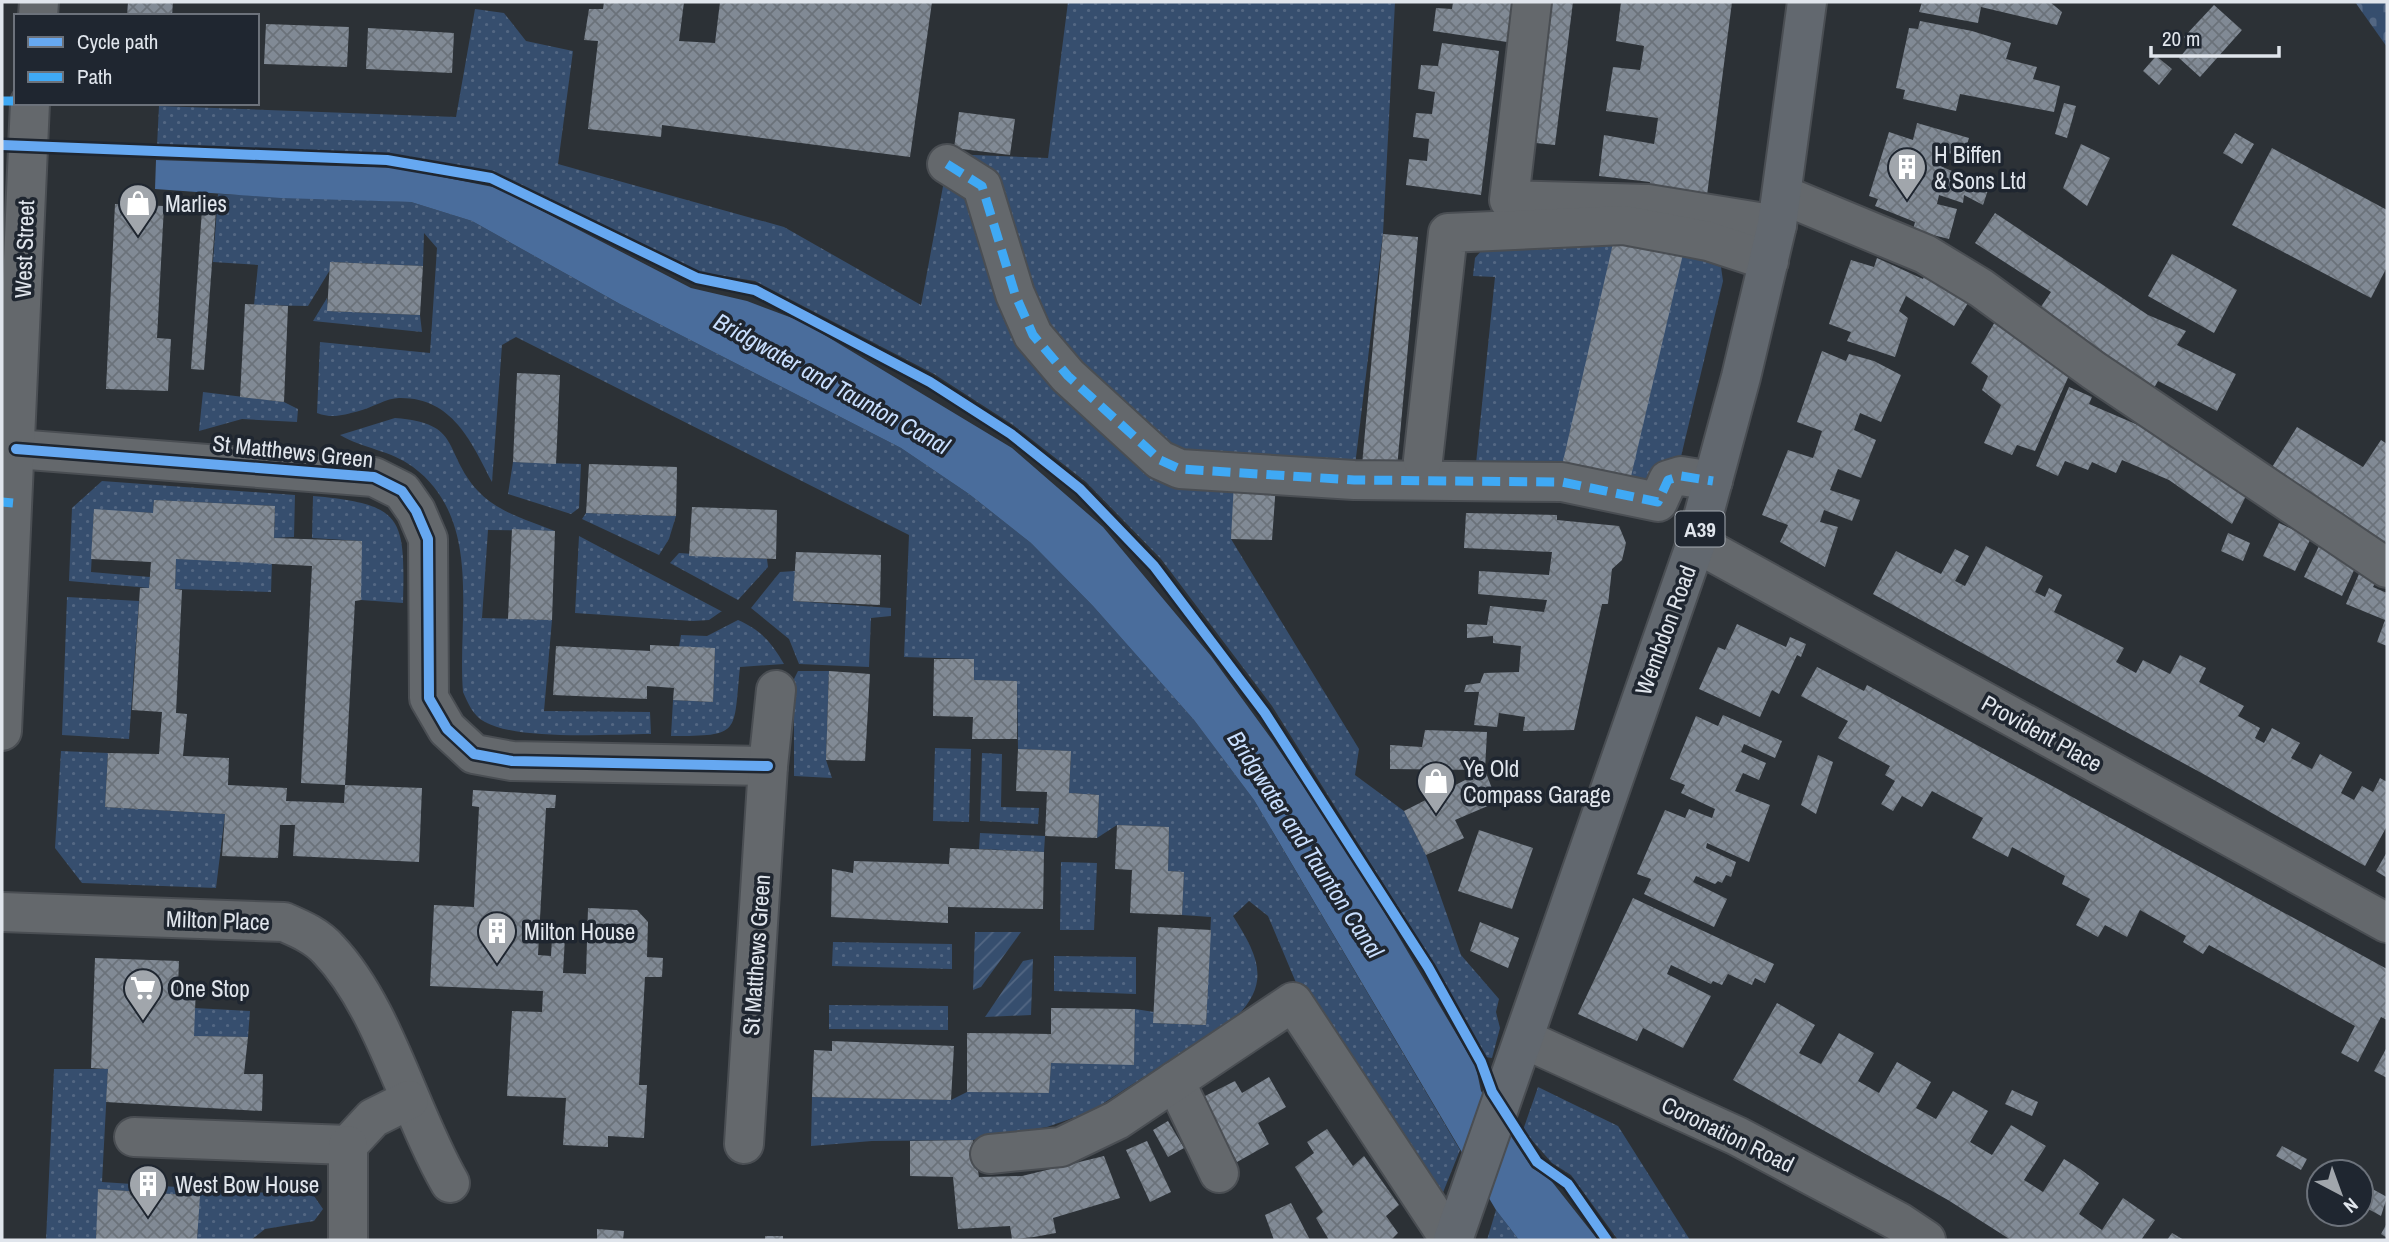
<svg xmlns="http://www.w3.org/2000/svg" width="2389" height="1242" font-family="'Archivo Narrow',sans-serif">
<defs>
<pattern id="grass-dots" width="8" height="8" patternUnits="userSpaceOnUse" patternTransform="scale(1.75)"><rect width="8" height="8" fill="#364e6e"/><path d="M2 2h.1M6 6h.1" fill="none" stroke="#536783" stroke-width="1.8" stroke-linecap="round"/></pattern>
<pattern id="cemetery-stones" width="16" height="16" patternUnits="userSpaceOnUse" patternTransform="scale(1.75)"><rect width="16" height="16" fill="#364e6e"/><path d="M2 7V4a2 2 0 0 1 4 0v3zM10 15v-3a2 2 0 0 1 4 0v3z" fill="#536783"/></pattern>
<pattern id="garden-furrows" width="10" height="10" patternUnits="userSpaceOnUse" patternTransform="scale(1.75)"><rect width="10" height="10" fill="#364e6e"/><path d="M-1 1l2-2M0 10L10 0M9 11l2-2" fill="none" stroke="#536783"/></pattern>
<pattern id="building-cross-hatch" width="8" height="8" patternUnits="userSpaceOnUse" patternTransform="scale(1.75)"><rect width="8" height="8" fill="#818a95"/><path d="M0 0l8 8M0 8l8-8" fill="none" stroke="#6b727a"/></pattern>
</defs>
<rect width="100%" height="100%" fill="#2c3136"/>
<!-- grass -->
<g fill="url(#grass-dots)">
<polygon points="1068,2 1395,2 1383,234 1354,474 1235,482 1231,539 1359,749 1355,775 1404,811 1426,855 1461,955 1499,999 1496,1012 1500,1028 1492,1058 1485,1057 1433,963 1272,706 1161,559 1086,482 1013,425 934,374 755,281 699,272 494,172 388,156 157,146 159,106 456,117 475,9 504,13 526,41 573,51 558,164 784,227 921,305 949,154 1048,158"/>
<path d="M218,194L411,202L472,221L620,304L901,448L969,494L1031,543L1093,606L1194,720L1254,800L1460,1150L1440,1200L1297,985L1268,916L1249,901L1233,916C1257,954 1272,982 1236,1017L1090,1112L1047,1127L973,1140L872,1141L811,1146L812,1097L951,1100L967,1092L1049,1093L1051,1063L1134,1064L1135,1009L1154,1012L1153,1023L1206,1025L1211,917L1182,915L1184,872L1168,871L1169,827L1117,825L1097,838L1099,795L1069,793L1071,751L1018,749L1017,681L974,680V659L904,657L909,535L516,337L502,345L492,482C471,441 452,397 399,398C387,398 371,408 359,411C343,415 333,419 317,413L320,342L430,353L437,248L424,233L423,266L331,262L330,270L308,306L254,305L258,265L213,262Z"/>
<polygon points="1614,239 1683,254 1721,267 1723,281 1679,465 1650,494 1475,473 1495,277 1473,276 1475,258 1488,243"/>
<polygon points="327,298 328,311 420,315 422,332 313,321"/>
<polygon points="203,392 284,402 298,409 297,422 242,419 199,431"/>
<path d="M395,418C463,423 442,451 478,491C497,512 530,521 555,531L488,530L482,618L552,620L544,711L650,712L651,734C608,734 520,741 485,722C473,716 468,703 463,692C457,617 484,520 413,467C390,450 364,449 340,435Z"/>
<polygon points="513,462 581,464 579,508 571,514 508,494"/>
<polygon points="102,481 295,495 294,537 274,538 275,506 154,500 153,513 94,510 91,572 150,577 149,588 69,581 72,508"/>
<path d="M313,496C404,504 405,518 403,603L361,600V541L312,538Z"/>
<polygon points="586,513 676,516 669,539 659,555 582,519"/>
<polygon points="579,536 721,611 722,611 709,620 693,621 575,613"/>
<polygon points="679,553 767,559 768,567 738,600 670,563"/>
<polygon points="176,559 272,562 271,592 175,589"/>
<polygon points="795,571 794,601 891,608 891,616 871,618 869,667 799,664 789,639 751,608 780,572"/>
<polygon points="67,597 139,601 129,739 62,735"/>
<path d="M738,620C761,630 772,643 784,664L740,667C733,734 742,736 671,736L673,700L713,702L715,649L679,647L681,635L707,636Z"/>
<polygon points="798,671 829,671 826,760 832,778 794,776 794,679"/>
<polygon points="935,748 971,749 969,822 933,821"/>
<polygon points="61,751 108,753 105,807 225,814 216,888 82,883 55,848"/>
<polygon points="982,753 1002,754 1001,807 1039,808 1038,824 980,821"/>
<polygon points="980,833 1045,836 1044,852 979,849"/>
<polygon points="1061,862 1097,863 1094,930 1060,930"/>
<polygon points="833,942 952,944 952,969 832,966"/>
<polygon points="1054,956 1136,957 1136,994 1054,991"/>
<polygon points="829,1005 948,1006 948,1030 829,1029"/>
<polygon points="194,1008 250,1011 248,1037 194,1036"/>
<polygon points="54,1069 108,1069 102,1182 314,1196 323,1209 314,1221 265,1229 251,1240 197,1240 199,1196 99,1189 96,1240 46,1240"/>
<polygon points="1538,1087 1618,1126 1690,1240 1618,1240 1571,1175 1552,1163 1523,1130"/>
<polygon points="1496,1210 1519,1240 1487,1240"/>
</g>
<!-- cemetery -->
<polygon fill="url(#cemetery-stones)" points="2355,2 2387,2 2387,47"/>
<!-- garden -->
<g fill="url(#garden-furrows)">
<polygon points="975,932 1021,932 981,987 973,990"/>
<polygon points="1033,959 1031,1015 985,1017 1023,961"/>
</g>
<!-- water -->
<polygon fill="#4a6d9c" points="156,160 397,168 498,188 691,288 747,301 803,322 1012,448 1103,527 1211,656 1273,741 1351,856 1476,1067 1481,1091 1532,1168 1549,1178 1598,1240 1519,1240 1496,1210 1254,800 1194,720 1093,606 1031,543 969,494 901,448 620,304 472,221 411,202 281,198 155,189"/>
<!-- building -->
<g fill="url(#building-cross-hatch)">
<polygon points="128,2 173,2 172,16 127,16"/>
<polygon points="604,2 684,2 679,41 715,43 720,2 932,2 910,157 662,125 661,137 588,129 598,41 584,40 589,9 603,9"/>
<polygon points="1453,2 1512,2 1507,42 1433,31 1436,8 1452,9"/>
<polygon points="1542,2 1573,2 1555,145 1536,143 1532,171 1520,170"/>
<polygon points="1621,2 1732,2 1706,203 1647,196 1650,182 1599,176 1604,135 1654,144 1656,132 1658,118 1606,111 1613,67 1640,70 1642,59 1644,46 1616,41"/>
<polygon points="1922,2 2050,2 2062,12 2057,25 1981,7 1978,23 1919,12"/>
<polygon points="2214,5 2242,30 2200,77 2179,58 2191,44 2184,37"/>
<polygon points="1920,21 1972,31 2011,43 2006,59 2037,67 2033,79 2060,86 2054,112 1960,94 1956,111 1903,99 1905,90 1896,88 1909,28 1918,29"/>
<polygon points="266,24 349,27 347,67 264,64"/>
<polygon points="368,28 454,33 452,73 366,69"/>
<polygon points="1442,43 1499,51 1481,195 1406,185 1409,159 1427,161 1429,139 1413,137 1416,113 1432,114 1435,92 1418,89 1421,65 1438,66"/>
<polygon points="2156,56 2172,69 2159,85 2143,71"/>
<polygon points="2064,103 2076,106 2067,138 2055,134"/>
<polygon points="959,112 1015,119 1010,155 954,148"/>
<polygon points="1917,123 1969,138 1963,157 1941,151 1938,165 1989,187 1983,205 1964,195 1963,203 1939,195 1937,204 1957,209 1949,239 1913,230 1915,222 1875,206 1878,199 1869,196 1889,132 1913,140"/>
<polygon points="2235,133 2254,144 2242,164 2223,153"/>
<polygon points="2081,144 2110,158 2087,206 2063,188"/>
<polygon points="2272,148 2387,210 2387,267 2371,298 2232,225"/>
<polygon points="115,204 164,206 157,338 171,339 168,391 106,389"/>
<polygon points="202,209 216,211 204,370 191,369"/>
<polygon points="1995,213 2148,315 2186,331 2177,345 2236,374 2217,411 2158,381 2151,393 2036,314 2051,292 1975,243"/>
<polygon points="1383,234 1418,237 1397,468 1362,465"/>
<polygon points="1614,239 1683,254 1629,485 1561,470"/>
<polygon points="2172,254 2237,290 2214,333 2148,296"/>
<polygon points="1877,258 1923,279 1926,272 1968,303 1954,326 1906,296 1899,311 1908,318 1895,357 1847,341 1851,332 1829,324 1851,260 1874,267"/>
<polygon points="330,262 423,266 420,315 327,311"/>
<polygon points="245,304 288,306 284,402 240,397"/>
<polygon points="1996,320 2071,371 2035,451 2017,445 2012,455 1984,443 2001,405 1982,390 1988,376 1971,363"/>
<polygon points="1822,351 1846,361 1849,354 1874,361 1901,375 1881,422 1860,413 1854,430 1876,440 1861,478 1838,469 1830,490 1860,500 1852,521 1824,510 1820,522 1838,527 1825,567 1780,542 1788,525 1762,515 1788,450 1813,458 1822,431 1797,422"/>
<polygon points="517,373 560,375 556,464 513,462"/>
<polygon points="2069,387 2092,397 2089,404 2159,434 2246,496 2232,524 2169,480 2122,460 2116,473 2092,462 2088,470 2065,461 2058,476 2036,466"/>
<polygon points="2297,427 2363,467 2381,440 2387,444 2387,546 2269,472"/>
<polygon points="589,464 677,467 676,516 586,513"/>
<polygon points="1234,482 1276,484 1272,540 1231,539"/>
<polygon points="154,500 275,506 274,538 362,541 361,600 355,601 345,785 301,783 312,566 176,559 175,589 182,590 176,713 187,714 183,756 229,758 228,785 287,788 286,801 344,803 345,785 422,788 419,862 293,856 295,825 280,825 278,858 222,856 225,814 105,807 108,753 159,754 162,712 132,710 140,588 149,588 151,562 91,559 94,509 153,513"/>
<polygon points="692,507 777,510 776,559 689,556"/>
<polygon points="1466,513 1557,515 1557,520 1619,526 1626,543 1622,560 1612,569 1608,604 1602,604 1574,730 1523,731 1525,717 1499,713 1497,727 1474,725 1479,692 1464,692 1466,685 1480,683 1484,673 1519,672 1521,646 1493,643 1493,636 1467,638 1467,624 1487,625 1490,606 1544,612 1547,600 1478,594 1479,571 1549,575 1552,552 1464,548"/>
<polygon points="2279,523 2311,538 2295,571 2263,556"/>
<polygon points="512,529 555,531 552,620 508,619"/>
<polygon points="2228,533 2250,543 2243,561 2221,551"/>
<polygon points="2320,544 2356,566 2342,596 2304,577"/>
<polygon points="1986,546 2043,576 2035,592 2045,597 2049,588 2062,595 2054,612 2124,648 2116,662 2136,673 2143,660 2170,674 2180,655 2206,668 2199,682 2244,706 2238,716 2260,728 2255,738 2264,743 2272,728 2300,743 2291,758 2304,765 2312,769 2320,754 2352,772 2341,793 2354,800 2362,786 2373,792 2380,778 2387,782 2387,826 2365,866 2207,776 1873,594 1896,551 1941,574 1955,549 1969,556 1955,581 1965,586"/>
<polygon points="796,552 881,555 880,605 793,601"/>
<polygon points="2359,574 2376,581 2373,587 2387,593 2387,646 2377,642 2385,620 2346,604"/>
<polygon points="1737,624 1786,647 1790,637 1806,644 1801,657 1797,655 1779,694 1772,690 1760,717 1699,689 1718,647 1725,650"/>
<polygon points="650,645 715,648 713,702 673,700 674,688 647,686 647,699 553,695 556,646 650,651"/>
<polygon points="934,659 974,659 974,680 1017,681 1017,739 972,739 973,717 933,716"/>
<polygon points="1817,667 1864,691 1867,685 2387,969 2387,1020 2381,1017 2358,1062 2341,1053 2355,1026 2209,945 2203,954 2183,942 2186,936 2140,910 2127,937 2105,925 2098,937 2076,925 2090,899 2062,884 2065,876 2012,847 2008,857 1972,838 1983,818 1977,815 1932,791 1922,807 1902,796 1893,811 1881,804 1895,781 1885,775 1890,766 1838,738 1848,721 1801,696"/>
<polygon points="829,671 870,674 865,761 826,760"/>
<polygon points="1723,715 1782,741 1775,758 1744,744 1741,752 1766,763 1759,780 1743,773 1735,791 1770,805 1749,862 1707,843 1706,848 1736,862 1731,877 1726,875 1722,883 1718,881 1715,884 1696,876 1693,882 1727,899 1714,927 1644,894 1651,879 1637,874 1665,810 1685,818 1689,809 1712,818 1715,809 1681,793 1685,785 1670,779 1696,716 1718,726"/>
<polygon points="1425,730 1487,732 1485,770 1390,769 1390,745 1422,747"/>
<polygon points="1018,749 1071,751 1069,793 1099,795 1097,838 1045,836 1047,792 1016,791"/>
<polygon points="1818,755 1833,762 1816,814 1801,805"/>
<polygon points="1485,770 1497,802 1455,820 1464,838 1426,855 1404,811"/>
<polygon points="473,790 556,795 555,808 546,808 538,955 551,956 552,937 565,937 563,973 586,974 588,908 637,910 648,922 647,957 663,958 662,977 645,977 639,1085 647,1085 644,1138 608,1136 608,1147 563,1145 566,1098 507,1096 512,1011 542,1012 543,991 430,986 434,905 474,907 479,807 472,806"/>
<polygon points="1117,825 1169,827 1168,871 1184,872 1182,915 1130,913 1132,870 1115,869"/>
<polygon points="1479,830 1533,848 1512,909 1458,891"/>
<polygon points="950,848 1044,852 1043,909 948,907 948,923 831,917 832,869 853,873 854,861 949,864"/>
<polygon points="2387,852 2387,878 2376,871"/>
<polygon points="1633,898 1774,964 1765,983 1755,978 1752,985 1728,974 1722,985 1713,981 1711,984 1671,965 1667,974 1711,996 1683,1048 1643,1028 1637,1041 1578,1014"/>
<polygon points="1480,922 1519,938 1508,968 1470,951"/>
<polygon points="1158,927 1211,930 1206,1025 1153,1023"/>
<polygon points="95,958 179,961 178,985 196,986 194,1036 248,1037 244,1074 263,1074 262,1111 106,1102 108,1069 91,1068"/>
<polygon points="1777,1003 1815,1025 1799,1053 1821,1064 1839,1033 1874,1053 1858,1081 1879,1093 1897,1062 1931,1082 1916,1108 1936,1119 1953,1091 1988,1111 1970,1142 1992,1155 2011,1125 2046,1146 2024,1180 2043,1192 2064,1159 2080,1169 2099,1183 2079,1214 2102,1230 2123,1198 2155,1220 2141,1240 2011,1240 1948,1200 1733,1080"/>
<polygon points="1051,1008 1135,1009 1134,1065 1051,1063 1049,1093 967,1092 967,1033 1051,1034"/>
<polygon points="832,1041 954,1046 951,1100 812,1097 814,1050 832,1051"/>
<polygon points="2387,1047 2387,1078 2374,1071"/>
<polygon points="1269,1077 1286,1107 1258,1123 1269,1144 1237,1162 1203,1097 1235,1081 1242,1093"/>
<polygon points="2012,1090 2038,1102 2032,1116 2005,1104"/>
<polygon points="1168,1121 1184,1148 1168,1157 1153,1130"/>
<polygon points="1327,1129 1353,1166 1364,1156 1399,1205 1386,1216 1398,1233 1391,1240 1329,1240 1316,1218 1323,1212 1295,1167 1314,1153 1307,1142"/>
<polygon points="973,1140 979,1177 1022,1176 1104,1156 1120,1198 1053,1218 1056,1233 1034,1237 1012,1239 1010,1226 958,1229 953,1177 910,1176 910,1141"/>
<polygon points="1147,1141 1171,1192 1150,1202 1126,1150"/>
<polygon points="2282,1146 2307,1159 2301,1170 2276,1156"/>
<polygon points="2367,1186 2387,1197 2381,1216 2361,1205"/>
<polygon points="98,1189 200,1196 197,1240 96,1240"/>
<polygon points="1291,1203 1310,1240 1274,1240 1265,1215"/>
<polygon points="2387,1223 2387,1238 2381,1234"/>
<polygon points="597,1229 624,1231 623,1240 597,1240"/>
<polygon points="2172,1233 2184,1240 2167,1240"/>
<rect x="765" y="1236" width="18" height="4"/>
</g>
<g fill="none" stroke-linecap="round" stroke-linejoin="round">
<defs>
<g id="minor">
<polyline points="1532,2 1509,200 1648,204 1777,225"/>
<polyline points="38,16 39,2"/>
<polyline points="947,164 982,186 1015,294 1033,335 1068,376 1160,460 1180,469 1354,480 1562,482 1658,502 1668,480 1681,476 1713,481"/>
<polyline points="1783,195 1925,254 1981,288 2093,370 2387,568"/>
<polyline points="16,449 374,477 402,491 416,511 428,539 429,698 447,729 474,754 512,761 768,766"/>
<polyline points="1423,460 1448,233 1624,225 1708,241 1769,261"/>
<polyline points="1696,543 2387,923"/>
<polyline points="2,731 30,103"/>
<path d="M2,912L284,922C300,929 317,936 329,950C384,1008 409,1112 450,1183"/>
<polyline points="1524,1039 1737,1136 1899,1222 1926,1240"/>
<polyline points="1175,1081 1219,1173"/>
<polyline points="134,1137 348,1145 373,1118 409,1100"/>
<polyline points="744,1144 768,766 776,690"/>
<polyline points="990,1154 1061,1147 1117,1120 1293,1002 1450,1240"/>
<polyline points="348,1240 348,1145"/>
</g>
<polyline id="major" points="1453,1240 1696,543 1741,377 1777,225 1807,2"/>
</defs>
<!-- minor casing -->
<use href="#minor" stroke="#4a4e53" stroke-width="42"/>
<!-- major casing -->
<use href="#major" stroke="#4a4e53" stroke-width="42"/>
<!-- minor -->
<use href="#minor" stroke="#64686c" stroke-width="38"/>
<!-- major -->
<use href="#major" stroke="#62686f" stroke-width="38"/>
<!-- quiet -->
<g stroke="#3fa9f5" stroke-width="9" stroke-dasharray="18 9" stroke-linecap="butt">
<polyline points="2,101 16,101"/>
<polyline points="947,164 982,186 1015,294 1033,335 1068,376 1160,460 1180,469 1354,480 1562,482 1658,502 1668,480 1681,476 1713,481"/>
<polyline points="2,502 13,503"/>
</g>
<defs>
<g id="cycleway">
<polyline points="2,145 387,160 491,178 697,278 755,290 930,382 1011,434 1080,489 1154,566 1265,713 1428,967 1481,1062 1492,1092 1537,1162 1568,1184 1607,1240"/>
<polyline points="16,449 374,477 402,491 416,511 428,539 429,698 447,729 474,754 512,761 768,766"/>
</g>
</defs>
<!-- cycleway casing -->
<use href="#cycleway" stroke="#1f2630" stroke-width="15"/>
<!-- cycleway -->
<use href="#cycleway" stroke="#66a8f1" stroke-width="10"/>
</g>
<!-- icons -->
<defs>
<symbol id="building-pin" viewBox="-11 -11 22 30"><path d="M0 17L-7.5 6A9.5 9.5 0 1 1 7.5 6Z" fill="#a1a6ac" stroke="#1f2630"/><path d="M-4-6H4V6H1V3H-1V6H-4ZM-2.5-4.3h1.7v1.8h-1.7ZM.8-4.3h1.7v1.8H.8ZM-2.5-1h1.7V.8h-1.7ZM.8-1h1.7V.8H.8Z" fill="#fff"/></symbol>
<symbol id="shop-pin" viewBox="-11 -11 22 30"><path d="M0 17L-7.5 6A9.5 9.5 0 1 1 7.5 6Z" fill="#a1a6ac" stroke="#1f2630"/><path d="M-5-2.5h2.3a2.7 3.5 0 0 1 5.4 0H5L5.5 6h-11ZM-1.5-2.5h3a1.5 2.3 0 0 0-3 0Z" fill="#fff"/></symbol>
<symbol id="supermarket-pin" viewBox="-11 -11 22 30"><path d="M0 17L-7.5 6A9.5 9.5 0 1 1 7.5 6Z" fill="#a1a6ac" stroke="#1f2630"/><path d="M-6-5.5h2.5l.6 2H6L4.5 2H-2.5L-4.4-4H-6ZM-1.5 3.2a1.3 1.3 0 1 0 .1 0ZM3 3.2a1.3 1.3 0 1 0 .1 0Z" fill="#fff"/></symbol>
</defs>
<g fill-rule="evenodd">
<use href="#building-pin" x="1885" y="145" width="44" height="60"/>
<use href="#shop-pin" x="116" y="181" width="44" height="60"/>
<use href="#shop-pin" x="1414" y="759" width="44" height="60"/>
<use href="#building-pin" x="475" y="909" width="44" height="60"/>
<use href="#supermarket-pin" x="121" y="966" width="44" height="60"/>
<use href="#building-pin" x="126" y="1162" width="44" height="60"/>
</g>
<g text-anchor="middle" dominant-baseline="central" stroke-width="7" stroke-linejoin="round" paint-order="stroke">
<!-- shield labels -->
<rect fill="#1f2630" stroke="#a6acb4" stroke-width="2" x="1675.5" y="511.5" width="49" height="35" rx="5"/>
<g font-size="21" font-weight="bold" fill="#e0e5ec">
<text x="1700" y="529">A39</text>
</g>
<!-- poi labels -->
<g font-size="23" fill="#e0e5ec" stroke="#1f2630" text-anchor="start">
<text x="1934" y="154">H Biffen<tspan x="1934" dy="26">&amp; Sons Ltd</tspan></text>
<text x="165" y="203">Marlies</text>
<text x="1463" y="768">Ye Old<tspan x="1463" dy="26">Compass Garage</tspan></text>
<text x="524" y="931">Milton House</text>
<text x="170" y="988">One Stop</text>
<text x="175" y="1184">West Bow House</text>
</g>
<!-- street labels -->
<g font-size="23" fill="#e0e5ec" stroke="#1f2630">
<text transform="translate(24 249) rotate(-88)">West Street</text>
<text transform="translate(293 451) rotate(6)">St Matthews Green</text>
<text transform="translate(1665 630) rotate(-70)">Wembdon Road</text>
<text transform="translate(2042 733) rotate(29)">Provident Place</text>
<text transform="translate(218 920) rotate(2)">Milton Place</text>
<text transform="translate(756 955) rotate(-86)">St Matthews Green</text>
<text transform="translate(1728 1134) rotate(26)">Coronation Road</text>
</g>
<!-- water labels -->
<g font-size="24" font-style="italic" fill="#c9dffe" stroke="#1f2630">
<text transform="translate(832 383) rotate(29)">Bridgwater and Taunton Canal</text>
<text transform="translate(1306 844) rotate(57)">Bridgwater and Taunton Canal</text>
</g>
</g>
<!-- border -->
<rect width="2389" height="1242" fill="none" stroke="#e0e5ec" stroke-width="7"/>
<!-- legend -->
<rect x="14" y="14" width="245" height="91" fill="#1f2630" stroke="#6c727b" stroke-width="2"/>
<rect x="28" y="37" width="35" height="10" fill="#66a8f1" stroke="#6c727b" stroke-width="2"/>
<text x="77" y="49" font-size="21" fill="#e0e5ec">Cycle path</text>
<rect x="28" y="72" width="35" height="10" fill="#3fa9f5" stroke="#6c727b" stroke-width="2"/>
<text x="77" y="84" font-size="21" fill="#e0e5ec">Path</text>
<!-- north arrow -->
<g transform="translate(2340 1193) rotate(139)"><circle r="33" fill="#1f2630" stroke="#6c727b" stroke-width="2"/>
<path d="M0-5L12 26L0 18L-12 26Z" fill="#a1a6ac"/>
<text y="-10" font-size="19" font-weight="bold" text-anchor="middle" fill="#e0e5ec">N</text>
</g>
<!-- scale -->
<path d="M2151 46v10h128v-10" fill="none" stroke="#e0e5ec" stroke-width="3.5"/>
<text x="2162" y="46" font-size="21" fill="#e0e5ec" stroke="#1f2630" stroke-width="5" paint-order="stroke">20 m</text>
</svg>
